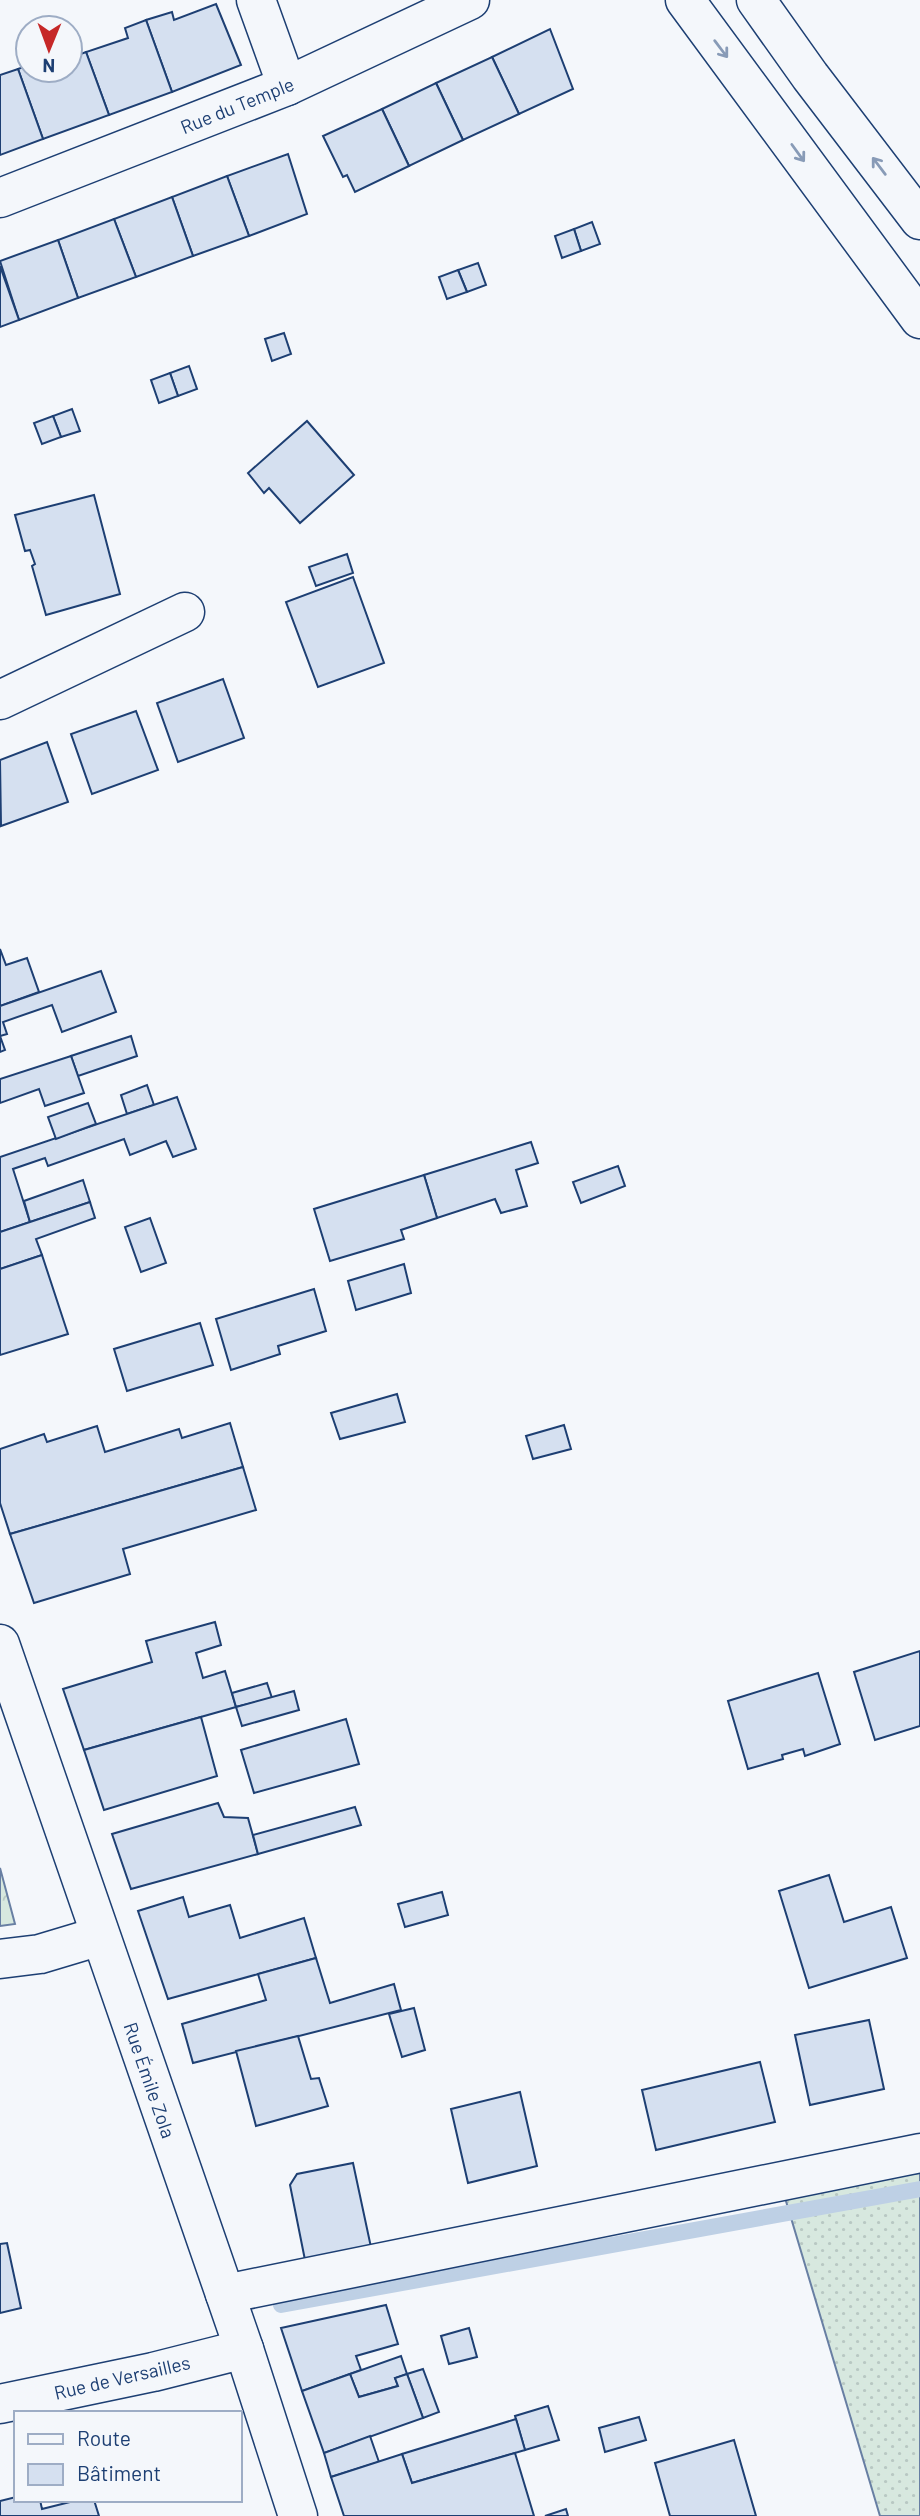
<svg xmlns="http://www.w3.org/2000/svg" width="920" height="2516" font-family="Barlow,sans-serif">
<defs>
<pattern id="grass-dots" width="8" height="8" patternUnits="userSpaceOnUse" patternTransform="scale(1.75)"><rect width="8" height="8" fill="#d7e8df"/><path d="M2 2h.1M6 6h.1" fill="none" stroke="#b8c8c3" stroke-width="1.8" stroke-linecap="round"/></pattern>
<pattern id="park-crowns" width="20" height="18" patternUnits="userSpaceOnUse" patternTransform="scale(1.75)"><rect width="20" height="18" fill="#d7e8df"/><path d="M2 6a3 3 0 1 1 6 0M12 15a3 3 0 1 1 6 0" fill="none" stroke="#b8c8c3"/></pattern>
</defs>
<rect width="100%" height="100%" fill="#f4f7fb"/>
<!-- grass -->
<polygon fill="url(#grass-dots)" stroke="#687fa3" stroke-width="2" points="920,2173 920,2516 880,2516 783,2191"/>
<!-- park -->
<polygon fill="url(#park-crowns)" stroke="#687fa3" stroke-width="2" points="0,1868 15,1924 0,1926"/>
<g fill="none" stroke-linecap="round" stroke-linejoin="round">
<!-- stream -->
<polyline stroke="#bed0e5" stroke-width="16" points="281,2305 920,2189"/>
</g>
<!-- building -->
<g fill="#d5e0f0" stroke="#1d3f73" stroke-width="2">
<polygon points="216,4 241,65 172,92 146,20 172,12 174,20"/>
<polygon points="146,20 172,92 109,115 86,52 128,38 125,28"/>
<polygon points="550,29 573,89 519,114 492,57"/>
<polygon points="86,52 109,115 43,139 18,69 28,65 28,70 70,70 70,58"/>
<polygon points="492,57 519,114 463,140 436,83"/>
<polygon points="18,69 43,139 0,155 0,75"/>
<polygon points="436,83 463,140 409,166 382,109"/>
<polygon points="382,109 409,166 355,192 347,175 343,177 323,136"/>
<polygon points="288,154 307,214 249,236 227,176"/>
<polygon points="227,176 249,236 193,256 172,197"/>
<polygon points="172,197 193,256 136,277 114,219"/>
<polygon points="114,219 136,277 78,298 58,240"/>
<polygon points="592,222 600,244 581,251 574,229"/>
<polygon points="574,229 581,251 562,258 555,236"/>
<polygon points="58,240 78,298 19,320 0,261"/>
<polygon points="478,263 486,285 467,292 458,270"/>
<polygon points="0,266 19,320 0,327"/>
<polygon points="458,270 467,292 447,299 439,277"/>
<polygon points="284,333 291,354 272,361 265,339"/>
<polygon points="189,366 197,389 178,396 170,373"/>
<polygon points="170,373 178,396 159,403 151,380"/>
<polygon points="72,409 80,431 61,437 53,416"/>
<polygon points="53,416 61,437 42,444 34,423"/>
<polygon points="307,421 354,475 300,523 269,488 264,493 248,473"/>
<polygon points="94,495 120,594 46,615 32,566 35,564 30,550 25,551 15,515"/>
<polygon points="347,554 353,573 316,586 309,567"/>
<polygon points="353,577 384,663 318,687 286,602"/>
<polygon points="223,679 244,738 178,762 157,703"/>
<polygon points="136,711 158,770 92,794 71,734"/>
<polygon points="47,742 68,802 1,826 0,760"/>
<polygon points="0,949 6,965 27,958 39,992 0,1006"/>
<polygon points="101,971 116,1012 62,1032 52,1005 3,1022 7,1034 0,1036 5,1050 0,1052 0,1006"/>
<polygon points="131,1036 137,1056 78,1076 71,1056"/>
<polygon points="71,1056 84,1093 45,1106 39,1089 0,1103 0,1079"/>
<polygon points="147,1085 154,1105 127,1114 121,1095"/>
<polygon points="177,1097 196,1149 173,1157 166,1141 130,1155 124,1139 48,1166 45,1158 13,1169 30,1222 0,1232 0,1157"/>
<polygon points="88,1103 96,1124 56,1139 48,1117"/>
<polygon points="531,1142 538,1163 516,1170 527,1206 501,1213 495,1199 437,1218 424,1175"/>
<polygon points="618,1166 625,1186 581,1203 573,1182"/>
<polygon points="424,1175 437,1218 401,1230 404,1239 330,1261 314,1209"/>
<polygon points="83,1180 90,1202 30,1222 24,1201"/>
<polygon points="90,1202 95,1218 36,1239 42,1255 0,1269 0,1232"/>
<polygon points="150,1218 166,1263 141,1272 125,1227"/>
<polygon points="42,1255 68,1334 0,1355 0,1269"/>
<polygon points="404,1264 411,1293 356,1310 348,1281"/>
<polygon points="314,1289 326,1331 278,1346 280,1354 231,1370 216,1319"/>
<polygon points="200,1323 213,1365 127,1391 114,1349"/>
<polygon points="397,1394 405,1422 340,1439 331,1413"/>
<polygon points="230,1423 243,1467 10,1534 0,1503 0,1449 44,1434 47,1442 97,1426 105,1452 179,1429 182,1438"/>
<polygon points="564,1425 571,1449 533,1459 526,1436"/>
<polygon points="243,1467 256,1510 123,1549 130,1574 34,1603 10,1534"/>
<polygon points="215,1622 221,1645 196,1653 203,1678 225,1671 236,1707 84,1750 63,1689 152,1662 146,1641"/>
<polygon points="920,1651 920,1726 875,1740 854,1672"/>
<polygon points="818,1673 840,1744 805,1756 803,1749 782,1755 783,1759 748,1769 728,1701"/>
<polygon points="267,1683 272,1698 236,1707 232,1693"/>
<polygon points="294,1691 299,1710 242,1726 236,1707"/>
<polygon points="201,1717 217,1776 104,1810 84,1750"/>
<polygon points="346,1719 359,1764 254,1793 241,1750"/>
<polygon points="218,1803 224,1817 248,1818 258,1854 131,1889 112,1834"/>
<polygon points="355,1807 361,1825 258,1854 253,1835"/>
<polygon points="829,1875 844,1922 891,1907 907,1958 809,1988 779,1891"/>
<polygon points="442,1892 448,1915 405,1927 398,1904"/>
<polygon points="183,1897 189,1917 230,1905 240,1938 304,1918 316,1958 168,1999 138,1911"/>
<polygon points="316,1958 330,2003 394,1984 401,2010 193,2063 182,2024 266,2000 258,1974"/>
<polygon points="414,2008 425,2050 402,2057 389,2014"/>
<polygon points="869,2020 884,2089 810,2105 795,2035"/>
<polygon points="298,2036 311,2079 319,2078 328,2106 256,2126 236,2051"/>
<polygon points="760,2062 775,2122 656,2150 642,2090"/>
<polygon points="520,2092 537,2166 468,2183 451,2109"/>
<polygon points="353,2163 372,2252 306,2265 290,2185 297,2174"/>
<polygon points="7,2243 21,2308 0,2313 0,2244"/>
<polygon points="386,2305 398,2344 356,2356 361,2370 302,2391 281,2328"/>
<polygon points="469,2328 477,2357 449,2364 441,2336"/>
<polygon points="401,2356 407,2374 395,2378 398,2386 359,2397 350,2374"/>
<polygon points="423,2369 439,2412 423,2418 407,2374"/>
<polygon points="350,2374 359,2397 398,2386 395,2378 407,2374 423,2418 324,2453 302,2391"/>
<polygon points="548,2406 559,2440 525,2450 515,2416"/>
<polygon points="639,2417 646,2440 605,2452 599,2428"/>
<polygon points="516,2419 525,2450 412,2483 402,2454"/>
<polygon points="370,2436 379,2462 331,2477 324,2453"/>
<polygon points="734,2440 756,2516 670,2516 655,2463"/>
<polygon points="515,2453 534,2516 344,2516 331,2477 402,2454 412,2483"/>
<polygon points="16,2497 16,2500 40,2500 42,2509 78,2500 94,2500 99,2516 0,2516 0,2501"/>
<polygon points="566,2509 568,2516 545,2516"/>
</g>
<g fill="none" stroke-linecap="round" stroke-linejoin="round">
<defs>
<g id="minor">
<polyline points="256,0 287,86"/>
<polyline points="0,198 287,86 470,0"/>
<polyline points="0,700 185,612"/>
<polyline points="0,1644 244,2349 298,2516"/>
<polyline points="0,1959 40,1954 100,1936"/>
<polyline points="225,2294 920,2153"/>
<polyline points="0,2404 153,2372 244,2349"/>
</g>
<g id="highway">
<polyline points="685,0 920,319"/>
<polyline points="756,0 810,76 920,220"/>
</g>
</defs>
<!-- minor casing -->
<use href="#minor" stroke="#1d3f73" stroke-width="41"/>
<!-- highway casing -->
<use href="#highway" stroke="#1d3f73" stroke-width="41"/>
<!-- minor -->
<use href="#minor" stroke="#f4f7fb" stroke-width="38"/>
<!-- highway -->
<use href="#highway" stroke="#f4f7fb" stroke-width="38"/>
</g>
<!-- one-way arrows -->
<defs><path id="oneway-shaft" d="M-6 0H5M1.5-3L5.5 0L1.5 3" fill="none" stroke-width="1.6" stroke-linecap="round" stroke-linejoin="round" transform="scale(1.75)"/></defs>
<g stroke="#889bb7">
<use href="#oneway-shaft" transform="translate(721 49) rotate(53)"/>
<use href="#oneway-shaft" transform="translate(798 153) rotate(54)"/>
<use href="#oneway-shaft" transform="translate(879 166) rotate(-127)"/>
</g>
<g text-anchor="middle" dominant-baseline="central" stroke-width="5" stroke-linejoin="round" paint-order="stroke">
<!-- street labels -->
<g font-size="19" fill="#1d3f73" stroke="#f4f7fb">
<text transform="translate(237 105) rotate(-22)">Rue du Temple</text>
<text transform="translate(150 2080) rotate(71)">Rue Émile Zola</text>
<text transform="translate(122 2377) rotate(-13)">Rue de Versailles</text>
</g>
</g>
<!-- legend -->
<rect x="14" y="2411" width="228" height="91" fill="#f4f7fb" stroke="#9eadc5" stroke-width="2"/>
<rect x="28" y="2434" width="35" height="10" fill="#f4f7fb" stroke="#9eadc5" stroke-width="2"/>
<text x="77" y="2446" font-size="21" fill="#1d3f73">Route</text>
<rect x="28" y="2464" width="35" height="21" fill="#d5e0f0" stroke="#9eadc5" stroke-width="2"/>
<text x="77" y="2481" font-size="21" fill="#1d3f73">Bâtiment</text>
<!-- north arrow -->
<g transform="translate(49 49) rotate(181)"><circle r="33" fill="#f4f7fb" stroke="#9eadc5" stroke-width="2"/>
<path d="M0-5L12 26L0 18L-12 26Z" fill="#c62828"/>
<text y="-10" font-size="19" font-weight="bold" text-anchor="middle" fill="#1d3f73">N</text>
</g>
</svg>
